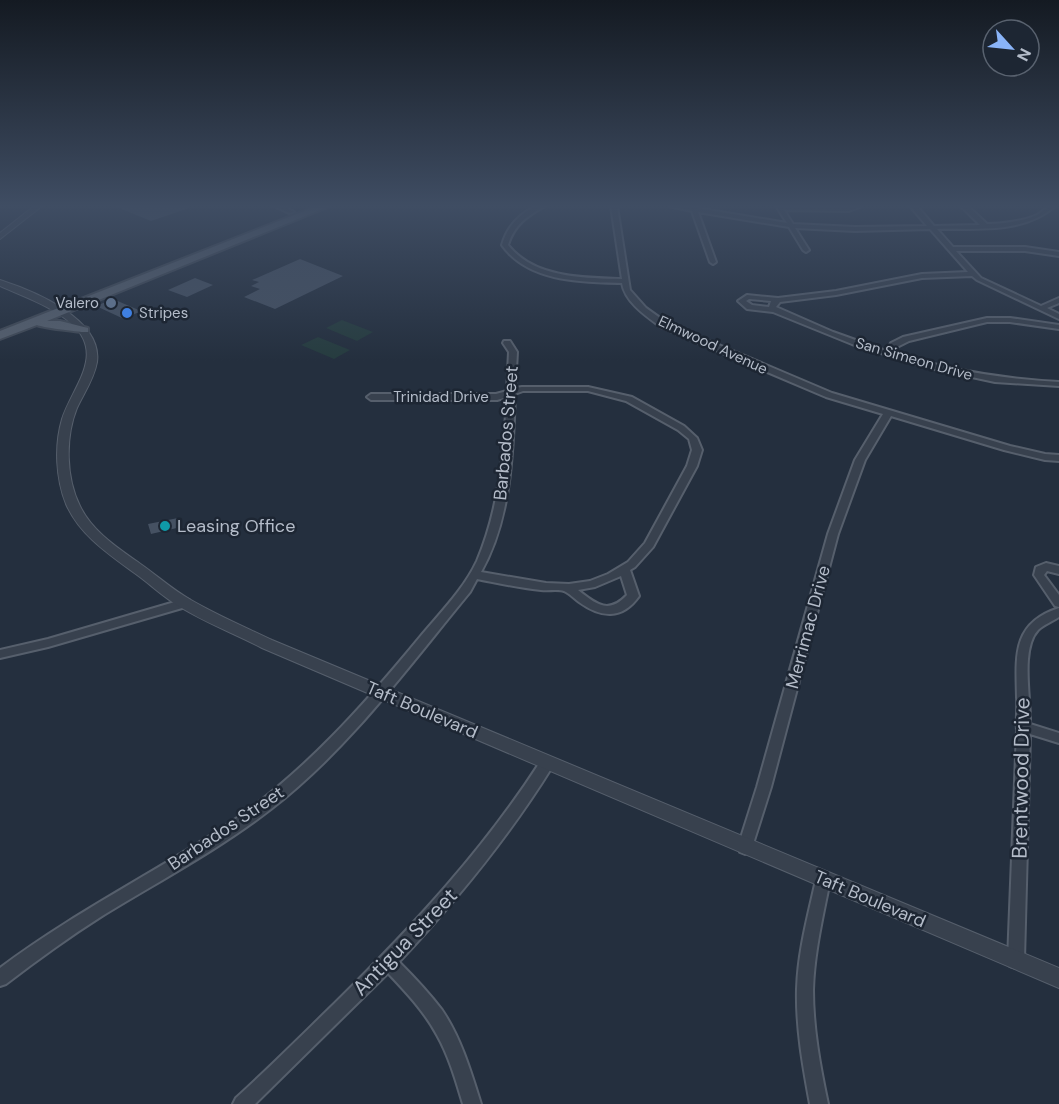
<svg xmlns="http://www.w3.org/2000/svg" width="1059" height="1104" font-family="'DM Sans',sans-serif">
<rect width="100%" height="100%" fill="#242f3e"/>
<!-- green -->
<g fill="#263c3f">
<polygon points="342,320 373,332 357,341 326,328"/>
<polygon points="318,337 350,350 334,359 301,345"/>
</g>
<!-- building -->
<g fill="#455162">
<polygon points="114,206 189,206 189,208 151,221"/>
<polygon points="300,259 343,276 275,309 244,297 260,289 251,286 259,282 252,280"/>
<polygon points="195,278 213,285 187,297 168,290"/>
<polygon points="113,299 141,311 124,319 96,306"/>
<polygon points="178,518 181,527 151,534 148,524"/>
</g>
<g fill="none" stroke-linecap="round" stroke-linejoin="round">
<defs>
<g id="minor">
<polygon points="274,206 283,206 294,212 289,213"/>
<path d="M536,206H545C527,216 514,225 508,245C534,278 583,278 622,279L611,206H617L630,290L646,308L667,323L832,393L1010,446L1045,454L1059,455V461L1045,460L1004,450L891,416L865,460L838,534L771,787L752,847L750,852L745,854L740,852L738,847L757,787L828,534L855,460L883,414L826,397L661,327C646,316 625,302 622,283C581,282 528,282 502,245C507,227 519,214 536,206Z"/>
<path d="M669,206H696L697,208L787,223L776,206H862L849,211L784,210L793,224L855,227L927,226L910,206H917L934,226L980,225L961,206H968L987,224C1001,224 1024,221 1037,215C1044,211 1046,206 1055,206C1024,234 975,228 937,229L953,247H1025L1059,252V256L1025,251H956L981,278L1041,306L1059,298V303L1047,308L1059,314V319L977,280L972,276L922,278L836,295L780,302L776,307L833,332L886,351L891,343L903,337L987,318H1010L1059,325V329L1010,322H987L909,341L897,347L893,353C948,370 1002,379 1059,382V386L995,382L930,368L852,344L773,312L747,309L738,301L747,295L778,298L836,291L922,274L968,272L930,229L855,231L795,228L809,250L806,252L803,250L789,227L698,212L716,262L713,264L710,262L692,211ZM749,299L771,301L769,307L752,305L746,301Z"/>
<path d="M504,341H510L517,352L515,388L522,387H588L632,397L684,426L697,438L702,450L697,466L653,547L635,567L630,570L639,596C622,620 601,618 579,602C575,599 569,593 564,591C558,589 548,591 541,590C520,588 498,583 477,579L470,592C408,667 349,749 271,809C218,850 159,881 102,916C69,937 37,960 6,984L0,986V968C73,913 154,873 230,823C305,772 363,706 420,637C440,613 464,589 477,561C499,509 504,453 507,397L497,400H371L367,397L371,394H496L507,391L509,352L503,343ZM523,391H588L626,401L678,430L689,439L692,450L687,466L645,543L628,562L608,574L590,581L569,584L546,583L481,572C511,519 513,453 515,394ZM621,576L627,595C608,615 596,604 578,590L595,587Z"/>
<polygon points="1046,563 1059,566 1059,574 1047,571 1044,575 1059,595 1059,607 1055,606 1034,575 1036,567"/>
<polygon points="185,599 189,600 191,603 189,606 48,647 0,658 0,650 48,639"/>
<path d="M1059,608V617C1053,621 1043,625 1038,630C1020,649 1031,700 1030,724L1059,733V743L1030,734L1024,960L1022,966L1016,968L1010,966L1008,960L1017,730C1016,720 1018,708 1017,697C1016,656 1012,623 1059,608Z"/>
<path d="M547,757L552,759L554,763L552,767C508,838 456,901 399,962C414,977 429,993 442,1010C461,1038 471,1072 481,1104H463C456,1081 449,1056 437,1035C424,1011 406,992 388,973L255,1104H233L236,1098C270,1067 302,1035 335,1003C412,927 484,850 542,759Z"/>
<path d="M823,873L828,875L830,880C823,916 814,953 813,990C813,1028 820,1066 828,1104H810C803,1066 796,1028 797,989C798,952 808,916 816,880L818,875Z"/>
</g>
<g id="tertiary">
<polygon points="34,206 42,206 0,239 0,233"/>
<path d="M0,280C34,291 103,319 97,362C94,379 84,393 77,408C65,438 66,478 80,506C93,533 120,549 142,565C159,577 173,590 191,600C217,615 245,627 272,640L1059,968V988L262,648C235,634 206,623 180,607C163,597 149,583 133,572C107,553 79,534 66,504C56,479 54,446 62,419C72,387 106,355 72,324C52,306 24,297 0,286Z"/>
</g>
<path id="primary" d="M317,206H330L47,321H60L88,328V332C83,333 40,327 37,325L0,339V331Z"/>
</defs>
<!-- minor casing -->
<use href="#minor" stroke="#565f6c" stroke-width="4"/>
<!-- tertiary casing -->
<use href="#tertiary" stroke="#565f6c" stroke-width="2"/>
<!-- primary casing -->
<use href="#primary" stroke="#414a57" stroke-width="4"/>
<!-- minor -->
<use href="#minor" fill="#38414e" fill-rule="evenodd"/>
<!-- tertiary -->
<use href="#tertiary" fill="#38414e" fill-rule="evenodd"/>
<!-- primary -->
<use href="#primary" fill="#56606e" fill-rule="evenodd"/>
</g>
<!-- sky -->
<linearGradient id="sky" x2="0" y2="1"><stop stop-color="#141a22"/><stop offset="0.57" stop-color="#3f4d63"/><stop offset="1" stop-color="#3f4d63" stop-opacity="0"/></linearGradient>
<rect width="1059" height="361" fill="url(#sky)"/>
<!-- markers -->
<circle fill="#5c6f8a" stroke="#1d2633" stroke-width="2" cx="111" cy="303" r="6"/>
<circle fill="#3f7fe0" stroke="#1d2633" stroke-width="2" cx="127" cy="313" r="6"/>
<circle fill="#0f9aa8" stroke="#1d2633" stroke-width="2" cx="165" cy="526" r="6"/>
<g text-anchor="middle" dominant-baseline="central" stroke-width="5" stroke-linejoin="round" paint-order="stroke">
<!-- far-poi labels -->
<g font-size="15" fill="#b4bcc9" stroke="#1d2633" text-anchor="end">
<text x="99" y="303">Valero</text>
<text x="139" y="313" text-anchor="start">Stripes</text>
</g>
<!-- far-street labels -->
<g font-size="15" fill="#b4bcc9" stroke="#1d2633">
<text transform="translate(713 345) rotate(25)">Elmwood Avenue</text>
<text transform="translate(914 359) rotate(16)">San Simeon Drive</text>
<text x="441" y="397">Trinidad Drive</text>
</g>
<!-- street labels -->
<g font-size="18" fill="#b4bcc9" stroke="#1d2633">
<text transform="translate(506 433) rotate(-85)">Barbados Street</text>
<text transform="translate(808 627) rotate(-75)">Merrimac Drive</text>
<text transform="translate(422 710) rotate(23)">Taft Boulevard</text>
<text transform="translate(226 828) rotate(-34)">Barbados Street</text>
<text transform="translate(870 899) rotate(23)">Taft Boulevard</text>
</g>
<!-- poi labels -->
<g font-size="18" fill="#b4bcc9" stroke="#1d2633" text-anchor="start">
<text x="177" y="526">Leasing Office</text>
</g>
<!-- near-street labels -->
<g font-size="21" fill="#b4bcc9" stroke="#1d2633">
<text transform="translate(1021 778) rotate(-89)">Brentwood Drive</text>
<text transform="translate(405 942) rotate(-46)">Antigua Street</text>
</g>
</g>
<!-- north arrow -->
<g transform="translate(1011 48) rotate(117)"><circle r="28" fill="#1d2633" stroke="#59626f" stroke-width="1.5"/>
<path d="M0-4.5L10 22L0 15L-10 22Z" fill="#8ab4f8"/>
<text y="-9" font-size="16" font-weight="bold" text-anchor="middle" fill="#b4bcc9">N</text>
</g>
</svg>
